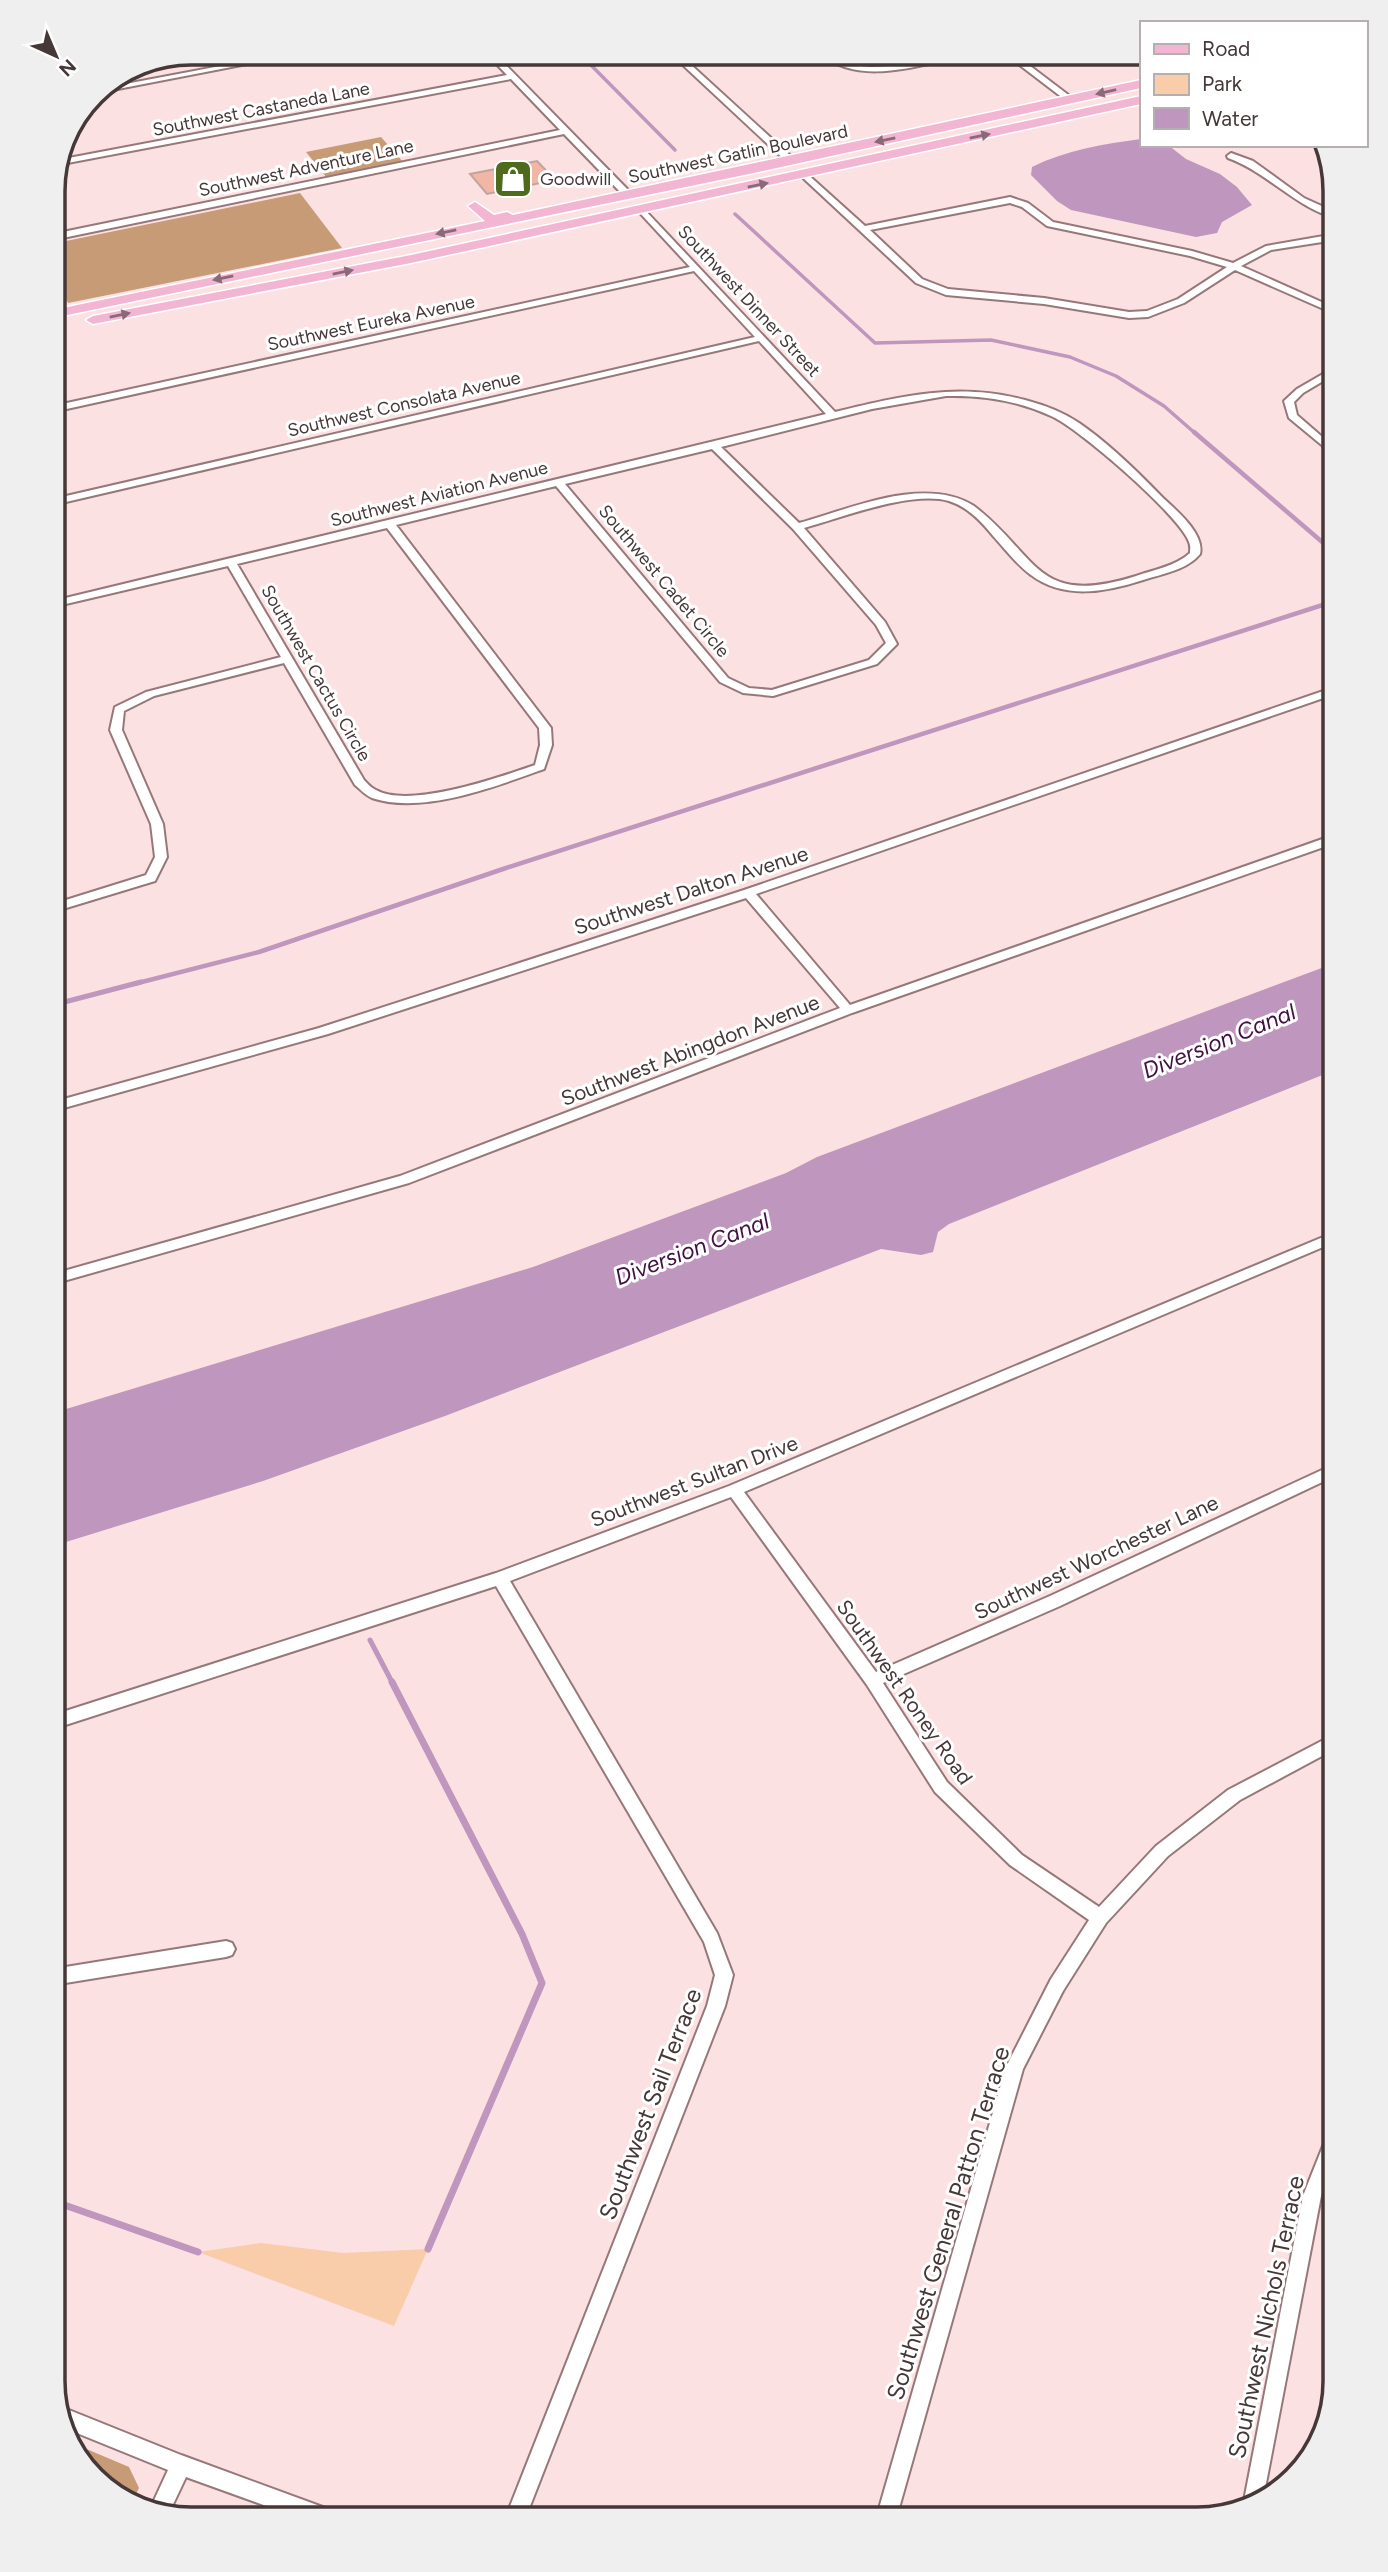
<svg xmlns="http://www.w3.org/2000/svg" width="1388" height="2572" font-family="Figtree,sans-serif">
<rect width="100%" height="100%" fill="#fce1e2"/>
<!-- green -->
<polygon fill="#f9ccaa" points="261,2243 343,2253 428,2249 394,2326 198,2252"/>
<!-- forest -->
<g fill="#c89b77">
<polygon points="381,137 403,162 327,178 306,152"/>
<polygon points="300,193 342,248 68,303 53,274 53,249 66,241"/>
<polygon points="70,2442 129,2467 139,2488 132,2502 114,2496"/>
</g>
<!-- water -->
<g fill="#bf96bd">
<path d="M1141,139V145H1168L1186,159L1220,174L1237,187L1252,205L1222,222L1217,233L1196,237L1071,210L1057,201L1031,175L1032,167C1066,150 1104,144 1141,139Z"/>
<polygon points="1335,963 1335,1070 949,1224 938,1232 933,1252 921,1255 881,1249 445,1416 263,1481 53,1546 53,1413 533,1267 786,1173 817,1157"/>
</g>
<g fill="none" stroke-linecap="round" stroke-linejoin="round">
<!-- stream-far3 -->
<g stroke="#bf96bd" stroke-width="3.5">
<polyline points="579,53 675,150"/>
<polyline points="735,214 875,343 991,340 1070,357 1116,376 1164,406 1196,434"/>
</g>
<!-- stream-far2 -->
<g stroke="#bf96bd" stroke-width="4.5">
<polyline points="1194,432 1335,553"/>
<polyline points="134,984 259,952 506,868 1335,601"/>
</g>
<!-- stream-far1 -->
<g stroke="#bf96bd" stroke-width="5">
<polyline points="53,1005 141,982"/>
<polyline points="370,1640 393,1684"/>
</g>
<!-- stream -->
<g stroke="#bf96bd" stroke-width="7">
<polyline points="392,1682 522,1934 542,1983 428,2249"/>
<polyline points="53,2201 198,2252"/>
</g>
</g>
<!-- building -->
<polygon fill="#f1b6a5" stroke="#c2a49b" stroke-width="2" points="537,161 555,180 487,194 470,174"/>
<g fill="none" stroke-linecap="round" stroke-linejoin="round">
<defs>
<g id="street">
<polygon points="289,53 303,53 92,94 99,89"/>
<polygon points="486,53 494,53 631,193 631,197 625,197 564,134 53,240 53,234 560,130 511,79 57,165 58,160 507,75"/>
<polygon points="670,53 678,53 794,159 794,163 788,163"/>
<path d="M819,53C830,52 834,58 844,62C853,65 862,66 871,67C904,68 936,51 969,53C960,58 947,59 937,62C899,71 852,81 819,53Z"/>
<polygon points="1004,53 1013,53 1075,100 1068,102"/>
<path d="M1231,153L1253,161L1304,198L1335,212V218C1295,207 1267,172 1228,158L1227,156Z"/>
<path d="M805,172L865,226L1010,197L1028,203L1053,222L1192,251L1233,263L1266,246L1335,234V240L1271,250L1241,266L1335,308V314L1235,270L1184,303L1148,317L1129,318L1044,304L946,295L916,283L802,177V173ZM1010,203L1022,207L1047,226L1190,256L1227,267L1178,299L1147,311L1129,312L1044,298L948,289L922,279L870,230Z"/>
<path d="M642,207L835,412C901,396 958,382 1025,400C1044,405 1063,412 1079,423C1107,442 1139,473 1163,498C1176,510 1205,534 1200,554C1187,570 1162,574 1143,580C1106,592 1064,600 1031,575C1017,565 1006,550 994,537C982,522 968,507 949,501C911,490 841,518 804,528L885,622L897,644L877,664L773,696L743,693L720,682L556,486L396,525L551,728L552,745L544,769C497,786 422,815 372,798C365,795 360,789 355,785L284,663L154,696L124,711L122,730L163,824L167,857L155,881L53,912V904L146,875L155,857L151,824L110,730L115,707L146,692L281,657L228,566L53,607V601L826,414L759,341L53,505V499L755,337L694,271L53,412V406L690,267L639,212L638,210ZM946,396C982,395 1019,401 1051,416C1079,428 1180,516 1189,542C1191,547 1190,548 1190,553C1176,566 1153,570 1136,576C1035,608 1039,556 974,506C925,475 850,509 799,523L721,447L872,409ZM712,449L793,529L876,625L886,643L869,660L772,690L749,688L728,678L565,484ZM387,528L539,728L540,745L535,765C500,777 410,809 376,790C371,788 367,783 364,780L237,564Z"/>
<polygon points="53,298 56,299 64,312 62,314 54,312"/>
<polygon points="1335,367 1335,374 1303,393 1294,402 1297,415 1335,448 1335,456 1289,418 1284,401 1297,389"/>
<polygon points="1335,687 1335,694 756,894 850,1005 1331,836 1335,835 1335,843 852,1013 409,1183 53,1284 53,1274 400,1176 840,1008 746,898 328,1034 53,1111 53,1102 319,1028 744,890"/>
<polygon points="1335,1232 1335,1242 744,1492 876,1672 1050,1596 1335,1464 1335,1476 1060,1606 883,1683 947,1782 1022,1855 1099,1907 1156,1846 1228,1790 1335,1734 1335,1749 1240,1800 1168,1856 1106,1923 1063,1991 1023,2069 896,2519 876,2519 1006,2067 1051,1979 1089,1920 1010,1865 935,1792 867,1685 731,1497 510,1581 717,1933 733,1975 725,2006 525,2519 505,2519 707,2006 715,1975 704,1942 496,1586 53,1729 53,1715 496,1573 729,1486"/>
<polygon points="226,1941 232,1943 235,1949 232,1955 226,1957 53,1985 53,1969"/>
<polygon points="1335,2128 1335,2159 1321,2196 1263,2499 1251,2509 1242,2511 1303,2196 1329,2131"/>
<polygon points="59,2406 181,2455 328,2509 335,2512 338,2519 302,2519 186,2477 168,2515 150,2509 168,2470 62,2427"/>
</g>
<g id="primary">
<polygon points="1141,80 1141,88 749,174 53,318 53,310 485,221 468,206 475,202 494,215 507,212 513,215"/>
<polygon points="1141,96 1141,104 411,263 93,324 86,320 93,316 411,255"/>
</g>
</defs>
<!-- street casing -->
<use href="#street" stroke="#97787a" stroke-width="4"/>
<!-- primary casing -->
<use href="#primary" stroke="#fff" stroke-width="3"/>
<!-- street -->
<use href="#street" fill="#fff" fill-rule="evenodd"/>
<!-- primary -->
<use href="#primary" fill="#f2b6d3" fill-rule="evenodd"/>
</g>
<!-- one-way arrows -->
<defs><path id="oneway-solid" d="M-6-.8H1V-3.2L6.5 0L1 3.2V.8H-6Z" transform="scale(1.75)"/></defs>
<g fill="#8b6a77">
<use href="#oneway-solid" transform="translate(1106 92) rotate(167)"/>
<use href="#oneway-solid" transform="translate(980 136) rotate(-12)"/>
<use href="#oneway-solid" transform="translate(885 140) rotate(168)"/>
<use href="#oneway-solid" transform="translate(758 185) rotate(-12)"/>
<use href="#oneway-solid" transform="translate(446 232) rotate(168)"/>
<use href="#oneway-solid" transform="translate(343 272) rotate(-11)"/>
<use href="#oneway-solid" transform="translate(223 278) rotate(168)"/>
<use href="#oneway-solid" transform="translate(120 315) rotate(-11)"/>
</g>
<!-- icons -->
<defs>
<symbol id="shop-square" viewBox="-11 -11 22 22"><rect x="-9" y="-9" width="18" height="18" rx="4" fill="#4e6a1d" stroke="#fff"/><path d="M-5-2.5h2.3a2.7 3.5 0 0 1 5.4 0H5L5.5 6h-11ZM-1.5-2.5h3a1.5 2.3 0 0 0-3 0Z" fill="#fff"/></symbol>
</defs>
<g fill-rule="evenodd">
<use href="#shop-square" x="491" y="157" width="44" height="44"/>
</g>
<g text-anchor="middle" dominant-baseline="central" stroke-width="6" stroke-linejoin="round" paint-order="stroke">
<!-- far-street labels -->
<g font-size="18" fill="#463839" stroke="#fff">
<text transform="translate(261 109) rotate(-11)">Southwest Castaneda Lane</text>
<text transform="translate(738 154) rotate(-12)">Southwest Gatlin Boulevard</text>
<text transform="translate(306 168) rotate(-12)">Southwest Adventure Lane</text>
<text transform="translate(749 301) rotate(47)">Southwest Dinner Street</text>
<text transform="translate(371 323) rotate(-12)">Southwest Eureka Avenue</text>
<text transform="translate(404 404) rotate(-13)">Southwest Consolata Avenue</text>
<text transform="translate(439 494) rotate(-14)">Southwest Aviation Avenue</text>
<text transform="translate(664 581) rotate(50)">Southwest Cadet Circle</text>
<text transform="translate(316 673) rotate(60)">Southwest Cactus Circle</text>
</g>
<!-- far-poi labels -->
<g font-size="18" fill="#463839" stroke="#fff" text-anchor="start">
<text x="540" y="179">Goodwill</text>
</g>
<!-- street labels -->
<g font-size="21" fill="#463839" stroke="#fff">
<text transform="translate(691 890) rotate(-18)">Southwest Dalton Avenue</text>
<text transform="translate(690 1050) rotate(-21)">Southwest Abingdon Avenue</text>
<text transform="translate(694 1481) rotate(-21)">Southwest Sultan Drive</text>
<text transform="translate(1096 1557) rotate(-25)">Southwest Worchester Lane</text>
<text transform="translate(905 1692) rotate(55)">Southwest Roney Road</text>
</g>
<!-- water labels -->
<g font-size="23" font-style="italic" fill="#421042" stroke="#fff">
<text transform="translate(1219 1041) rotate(-22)">Diversion Canal</text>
<text transform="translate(692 1249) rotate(-21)">Diversion Canal</text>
</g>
<!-- near-street labels -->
<g font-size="24" fill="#463839" stroke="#fff">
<text transform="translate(650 2104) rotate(-69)">Southwest Sail Terrace</text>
<text transform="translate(948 2223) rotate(-73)">Southwest General Patton Terrace</text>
<text transform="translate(1266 2317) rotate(-78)">Southwest Nichols Terrace</text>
</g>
</g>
<!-- crop -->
<path d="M0 0H1388V2572H0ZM191 65H1197A126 126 0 0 1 1323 191V2381A126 126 0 0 1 1197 2507H191A126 126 0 0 1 65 2381V191A126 126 0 0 1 191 65Z" fill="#f0efef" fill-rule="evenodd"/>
<path fill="none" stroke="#463839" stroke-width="3.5" d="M191 65H1197A126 126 0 0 1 1323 191V2381A126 126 0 0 1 1197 2507H191A126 126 0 0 1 65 2381V191A126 126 0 0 1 191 65Z"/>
<!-- legend -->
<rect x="1140" y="21" width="228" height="126" fill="#ffffff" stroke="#b5afb0" stroke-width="2"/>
<rect x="1154" y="44" width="35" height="10" fill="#f2b6d3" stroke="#b5afb0" stroke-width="2"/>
<text x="1202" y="56" font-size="21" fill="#463839">Road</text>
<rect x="1154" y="74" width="35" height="21" fill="#f9ccaa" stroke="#b5afb0" stroke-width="2"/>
<text x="1202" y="91" font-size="21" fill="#463839">Park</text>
<rect x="1154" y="108" width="35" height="21" fill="#bf96bd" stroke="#b5afb0" stroke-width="2"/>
<text x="1202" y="126" font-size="21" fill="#463839">Water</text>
<!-- north arrow -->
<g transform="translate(56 56) rotate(136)" stroke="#ffffff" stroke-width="5" paint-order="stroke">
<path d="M0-5L12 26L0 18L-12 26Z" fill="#463839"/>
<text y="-10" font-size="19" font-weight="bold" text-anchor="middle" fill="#463839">N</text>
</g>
</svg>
